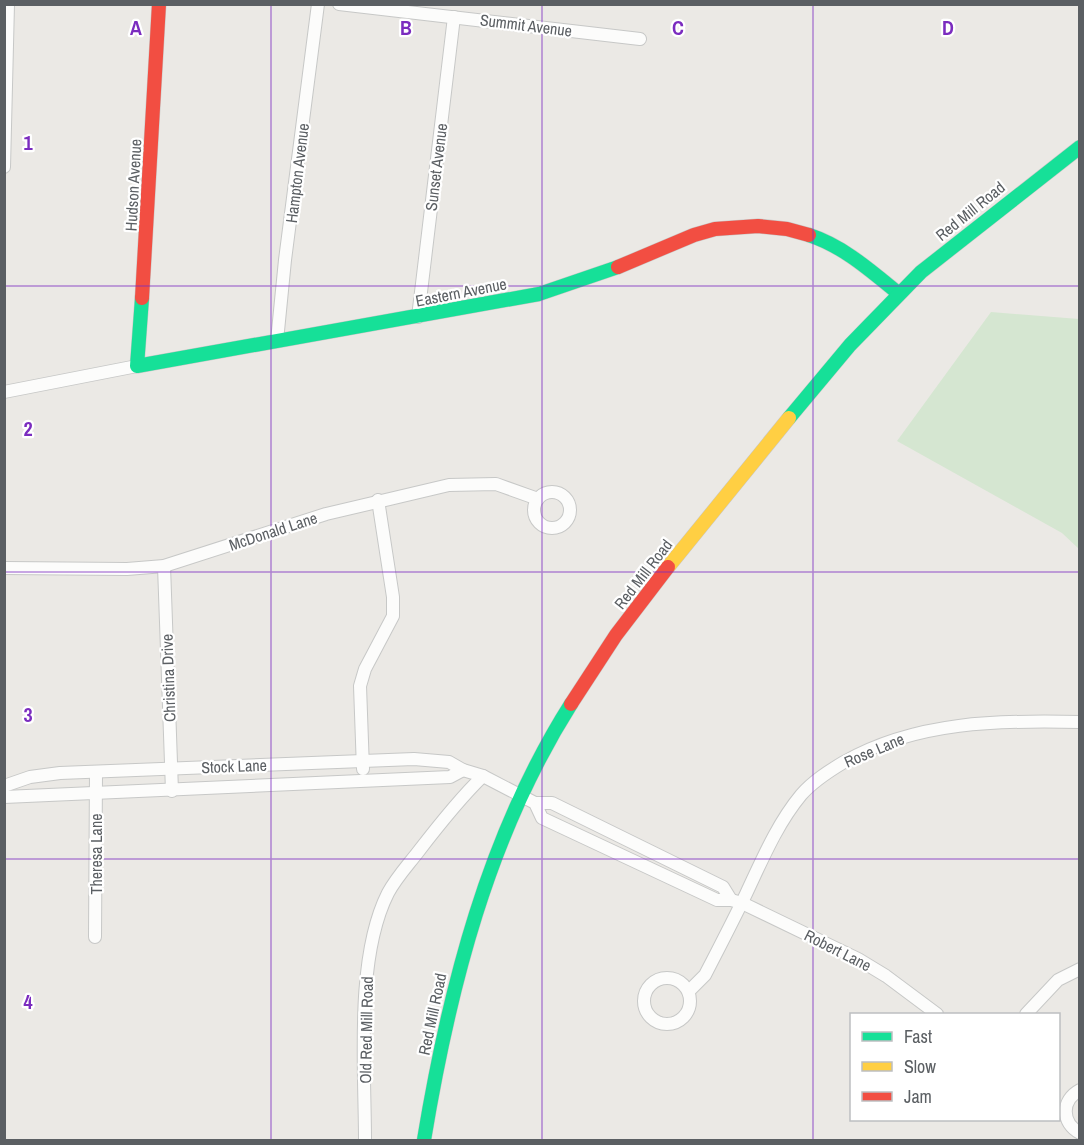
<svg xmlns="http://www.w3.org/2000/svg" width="1084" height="1145" font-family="'Archivo Narrow',sans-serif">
<rect width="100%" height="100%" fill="#ebe9e5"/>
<!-- green -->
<polygon fill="#d5e6d1" points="991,312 1079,319 1079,549 1062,533 897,441"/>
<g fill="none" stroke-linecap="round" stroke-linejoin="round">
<defs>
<g id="street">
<polyline points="339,4 640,39"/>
<polyline points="4,167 8,4"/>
<polyline points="418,317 454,17"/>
<polyline points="277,341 285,260 318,4"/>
<polyline points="4,392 137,366"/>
<circle cx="552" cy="510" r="18"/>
<polyline points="164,566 172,791"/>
<polyline points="4,568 127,569 164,566 326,514 449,485 496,484 538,499"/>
<polyline points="363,769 360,686 365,669 393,616 393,597 378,500"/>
<polyline points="4,786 30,777 60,773 414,759 449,762 463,770 483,776 535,803 542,818 717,900 731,900 742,903 858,959 886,976 937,1014"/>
<polyline points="4,797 450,777 463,770"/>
<polyline points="535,803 552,803 723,887 731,900"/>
<polyline points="95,937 96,772"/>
<circle cx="667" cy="1001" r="23"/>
<path d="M689,991L705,975C719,948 733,921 746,894C762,860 777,824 801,795C813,781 829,771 844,762C916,721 1000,720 1080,722"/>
<polyline points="1026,1014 1058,980 1080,969"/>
<path d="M1080,1090C1061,1100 1061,1123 1080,1133"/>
<path d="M365,1140C365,1068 355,958 388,893C396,878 408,865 418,852C438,826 459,799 483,776"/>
</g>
<g id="fast">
<path d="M809,235C843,246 871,271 898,293"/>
<polyline points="142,298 137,366 539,294 618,267"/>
<polyline points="789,418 850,345 921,272 1080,147"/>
<path d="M424,1140C449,989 488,835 571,704"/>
</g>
<polyline id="slow" points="668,567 789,418"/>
<g id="jam">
<polyline points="618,267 694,235 715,229 758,226 787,229 809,235"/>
<polyline points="142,298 159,4"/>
<polyline points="571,704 616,635 668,567"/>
</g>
</defs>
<!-- street casing -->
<use href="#street" stroke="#c7c8c7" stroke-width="14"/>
<!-- fast casing -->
<use href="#fast" stroke="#c7c7c6" stroke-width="15"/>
<!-- slow casing -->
<use href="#slow" stroke="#c7c7c6" stroke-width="15"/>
<!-- jam casing -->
<use href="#jam" stroke="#c7c7c6" stroke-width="15"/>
<!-- street -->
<use href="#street" stroke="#fcfcfb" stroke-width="12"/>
<!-- fast -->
<use href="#fast" stroke="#16e098" stroke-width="14"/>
<!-- slow -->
<use href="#slow" stroke="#ffcf43" stroke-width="14"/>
<!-- jam -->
<use href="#jam" stroke="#f24e42" stroke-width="14"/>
</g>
<!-- grid -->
<path fill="none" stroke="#7b2cbf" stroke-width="1.5" stroke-opacity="0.55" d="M271,4V1140M542,4V1140M813,4V1140M4,286H1080M4,572H1080M4,859H1080"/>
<g text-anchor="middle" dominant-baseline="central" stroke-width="4.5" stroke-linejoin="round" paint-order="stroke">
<!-- street labels -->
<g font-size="16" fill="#5b5f63" stroke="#fff">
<text transform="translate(526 25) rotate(7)">Summit Avenue</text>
<text transform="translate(436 167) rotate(-83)">Sunset Avenue</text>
<text transform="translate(297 173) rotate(-83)">Hampton Avenue</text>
<text transform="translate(133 185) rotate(-87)">Hudson Avenue</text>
<text transform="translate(970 211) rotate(-39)">Red Mill Road</text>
<text transform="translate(461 292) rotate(-11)">Eastern Avenue</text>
<text transform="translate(273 531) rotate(-18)">McDonald Lane</text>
<text transform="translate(643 574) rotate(-52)">Red Mill Road</text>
<text transform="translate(168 678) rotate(-92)">Christina Drive</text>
<text transform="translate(874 750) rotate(-23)">Rose Lane</text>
<text transform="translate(234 766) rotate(-2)">Stock Lane</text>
<text transform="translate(96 854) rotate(-90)">Theresa Lane</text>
<text transform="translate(838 950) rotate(27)">Robert Lane</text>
<text transform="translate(432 1014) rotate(-78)">Red Mill Road</text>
<text transform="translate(366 1030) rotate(-89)">Old Red Mill Road</text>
</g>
</g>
<g font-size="20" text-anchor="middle" font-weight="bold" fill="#7b2cbf" stroke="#fff" stroke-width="4.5" stroke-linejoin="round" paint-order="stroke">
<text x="136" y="35">A</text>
<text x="406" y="35">B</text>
<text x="678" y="35">C</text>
<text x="948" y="35">D</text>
<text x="28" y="150">1</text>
<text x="28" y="436">2</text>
<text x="28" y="722">3</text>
<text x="28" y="1009">4</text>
</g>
<!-- border -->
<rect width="1084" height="1145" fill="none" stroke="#5b5f63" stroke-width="12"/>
<!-- legend -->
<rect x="850" y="1013" width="210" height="108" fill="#ffffff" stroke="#bdbfc1" stroke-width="1.5"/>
<rect x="862" y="1032" width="30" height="9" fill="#16e098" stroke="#bdbfc1" stroke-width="1.5"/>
<text x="904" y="1043" font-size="18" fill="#5b5f63">Fast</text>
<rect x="862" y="1062" width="30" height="9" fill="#ffcf43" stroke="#bdbfc1" stroke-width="1.5"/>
<text x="904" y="1073" font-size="18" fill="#5b5f63">Slow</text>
<rect x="862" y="1092" width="30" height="9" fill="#f24e42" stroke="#bdbfc1" stroke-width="1.5"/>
<text x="904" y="1103" font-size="18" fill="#5b5f63">Jam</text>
</svg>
